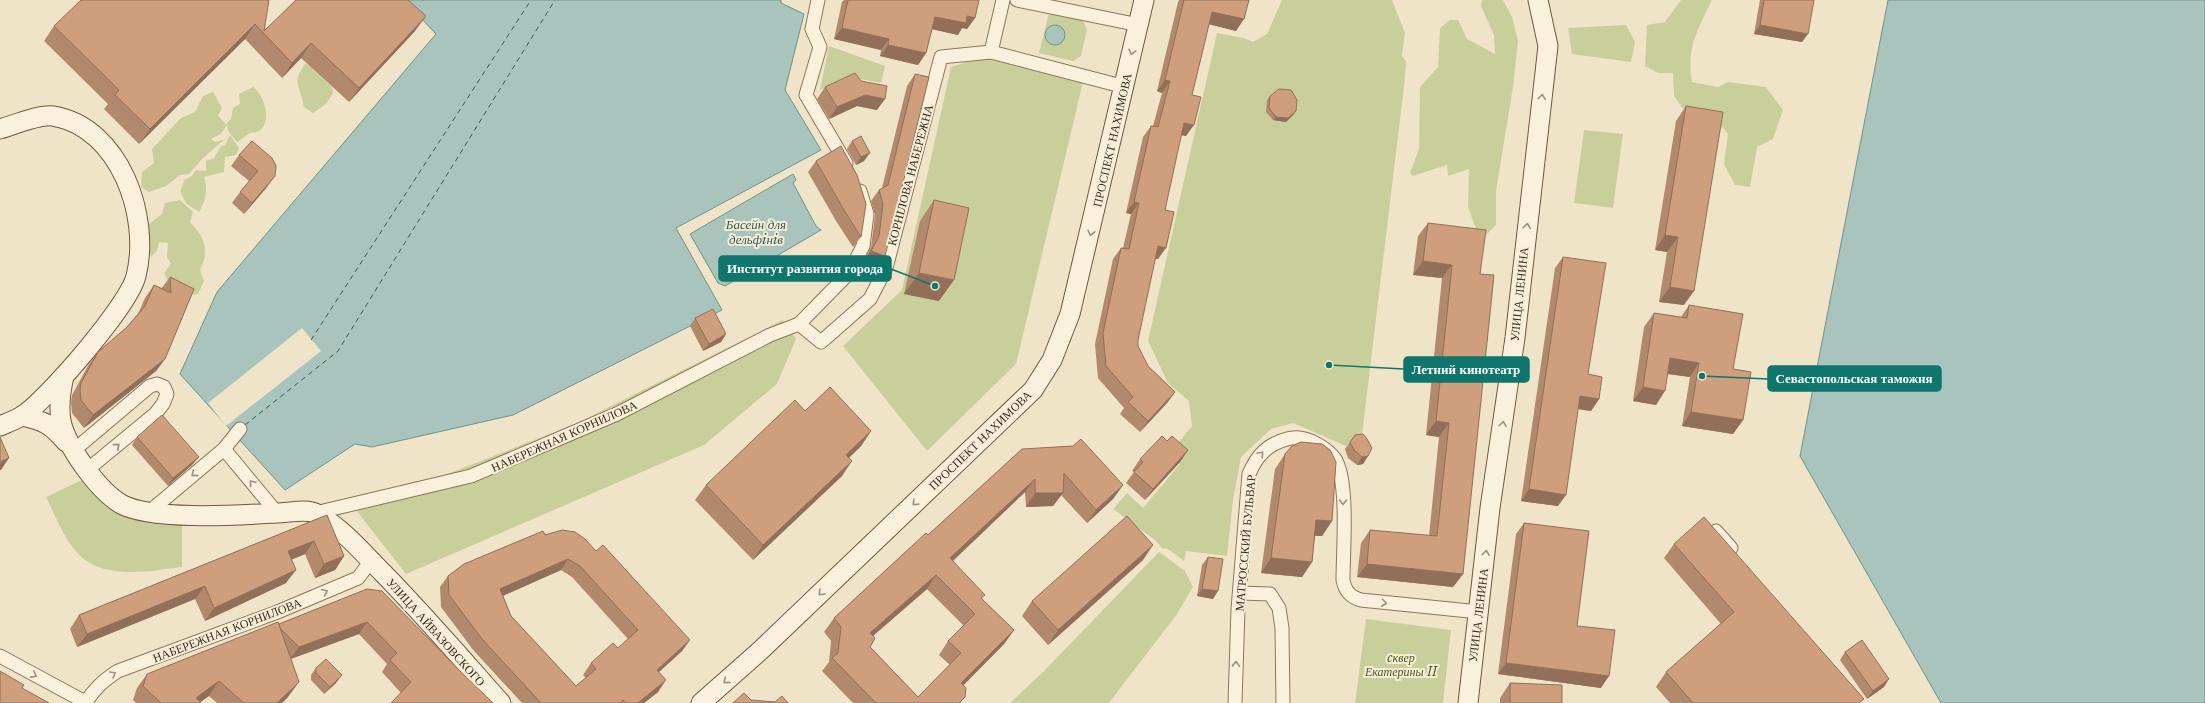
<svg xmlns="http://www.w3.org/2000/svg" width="2205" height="703" font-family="'Libre Baskerville',serif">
<rect width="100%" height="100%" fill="#f0e4c8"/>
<!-- green -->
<g fill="#c9cf9b">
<polygon points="1282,0 1392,0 1405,33 1402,56 1406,61 1405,78 1361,443 1346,446 1293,423 1271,429 1241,457 1233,500 1227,556 1186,551 1184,561 1168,549 1162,548 1155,540 1113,509 1127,493 1143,508 1180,464 1170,453 1192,426 1189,401 1168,383 1148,341 1217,33 1244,38 1253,42 1267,34"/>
<polygon points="1482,0 1503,0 1512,17 1518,41 1513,87 1496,191 1496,225 1484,237 1479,237 1468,207 1469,169 1448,176 1447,165 1413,176 1410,173 1419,149 1420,87 1438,67 1440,28 1450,20 1458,20 1467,39 1495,54 1494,35 1481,6"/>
<path d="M1681,0H1712C1698,30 1686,47 1692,82L1718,87L1728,82L1766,87L1783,110L1773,139L1757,147L1750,187L1735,185L1724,164L1728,134L1716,120L1696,116L1683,109L1674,96L1673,73H1658L1645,66L1647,25L1665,22Z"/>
<polygon points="1049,13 1083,21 1087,29 1081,56 1073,61 1039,53"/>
<polygon points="1626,25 1635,42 1631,62 1572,54 1568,28"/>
<polygon points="829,46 885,66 881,83 850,77 820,90"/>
<polygon points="982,57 1083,82 1016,364 927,451 843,346 902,290 951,67"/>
<path d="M306,63L332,87L333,93L326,104L313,113L304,107C300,85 291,82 306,63Z"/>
<path d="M253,87C264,94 273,122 259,131C257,133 253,132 250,133C246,135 242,139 237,142L228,131L227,123L231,119L233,108L240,104L239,94Z"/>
<polygon points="213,92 222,108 218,116 227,125 221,134 211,139 215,142 225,139 203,158 189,174 180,175 166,186 149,192 141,187 142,172 154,163 152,149 181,118 195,112 203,96"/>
<polygon points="1584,130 1623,134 1613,208 1574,203"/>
<path d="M230,135L239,148L236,155L225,157L224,172L204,177C208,190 206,200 199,212L187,204L180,192L184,180L192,176L196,170L206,171V161L214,158L221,146L225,145Z"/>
<path d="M180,200L193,212L190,222C205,238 210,250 200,270L204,281L198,294L189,295L169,283L164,273L171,264L167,257L168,243L159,242L157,251L151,257L145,227L162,214L165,203Z"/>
<polygon points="783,320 796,339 777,384 704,445 406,574 356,510 575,424"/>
<path d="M84,479L182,523V567C148,571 99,582 74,549C62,534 55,515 46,497Z"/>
<polygon points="1159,552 1185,571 1193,587 1177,614 1109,703 1010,703 1043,672"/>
<polygon points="1366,619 1451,630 1443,703 1355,703"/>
</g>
<!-- water -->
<g fill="#a9c4bc" stroke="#6f938a">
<polygon points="404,0 781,0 781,3 804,14 785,90 821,150 676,228 722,310 513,415 372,447 355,444 285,490 180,374 217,292 436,34"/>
<polygon points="1888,0 2205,0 2205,703 1941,703 1800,456"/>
<circle cx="1055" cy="35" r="10"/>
<polygon points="793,174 796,180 793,183 816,226 821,230 725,286 718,283 690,234"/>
</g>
<!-- pier -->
<polygon fill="#f0e4c8" points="302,328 321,351 226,426 208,403"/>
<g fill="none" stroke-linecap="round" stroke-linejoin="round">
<!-- ferry -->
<g stroke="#2f5d5a" stroke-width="1" stroke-dasharray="5 4" stroke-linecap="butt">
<polyline points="311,340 531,0"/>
<polyline points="245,425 338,351 555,0"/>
</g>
<defs>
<g id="street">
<polyline points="818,0 812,29 820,47 806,95 846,163"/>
<polyline points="1003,0 991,52 1125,87"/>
<polyline points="1017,0 1139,25"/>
<polyline points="799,324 821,342 870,299 886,268 941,57 991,52"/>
<polyline points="224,449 277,513"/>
<polyline points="73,451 150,386 157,384 164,387 167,394 163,404 155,414 87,470"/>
<polyline points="149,512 224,449 240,429"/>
<polyline points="315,513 471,476 617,414 770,335 799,324 849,273 863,246 867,214 860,191"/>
<polyline points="1716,531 1731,548"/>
<polyline points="1240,593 1270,594 1279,608 1282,628 1283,703"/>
<polyline points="0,656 87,703"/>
<path d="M86,702C95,688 104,680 118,671L275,613L358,578L371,561"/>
<path d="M1235,703L1238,609L1249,474C1257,455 1268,444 1287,439C1297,436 1308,439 1317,444C1324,448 1330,452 1335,459C1349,482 1343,551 1343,580C1345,591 1350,597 1361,600L1479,612"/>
</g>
<g id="secondary">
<path d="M0,129C14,125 39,114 53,116C120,127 151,217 136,276C129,305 48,399 22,416C15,420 7,423 0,426"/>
<path d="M64,376C55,416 60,432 83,465C93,479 106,495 121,504C152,521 240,515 277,513C288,513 307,508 317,514C342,528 363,553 383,573C424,615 462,659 501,703"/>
<path d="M22,416C44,421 51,424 66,442"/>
<polyline points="701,703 762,649 1033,390 1052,360 1070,314 1144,0"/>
<polyline points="1468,703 1490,508 1515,338 1548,46 1538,0"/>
</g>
</defs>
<!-- street casing -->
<use href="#street" stroke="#8d765c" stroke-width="15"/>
<!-- secondary casing -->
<use href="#secondary" stroke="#6f573f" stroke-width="21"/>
<!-- street -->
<use href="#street" stroke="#faf1dc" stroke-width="13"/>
<!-- secondary -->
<use href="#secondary" stroke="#faf1dc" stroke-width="19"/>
</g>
<!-- wall -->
<g fill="#b2896c" fill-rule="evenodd">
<polygon points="269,0 264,31 415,31 349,102 301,58 282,78 245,39 139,144 104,109 108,104 44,41 54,26"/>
<polygon points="844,0 979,0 975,18 967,29 962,28 958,35 932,29 926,53 918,65 880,56 881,50 834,39 842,2"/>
<polygon points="1179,0 1249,0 1236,31 1209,24 1192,95 1186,136 1181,135 1165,210 1158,259 1155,259 1138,340 1138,346 1148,366 1175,392 1167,403 1140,432 1120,414 1124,408 1098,378 1095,344 1113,259 1121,248 1123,248 1131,214 1126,213 1143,137 1151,126 1153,126 1162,93 1157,91 1178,2"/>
<polygon points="1760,0 1814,0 1802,42 1754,34"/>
<polygon points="915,74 885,256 877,267 863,263 871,247 875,215 871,201 879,190 882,188 907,86"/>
<polygon points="825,87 877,110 857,106 829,119 817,99"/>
<polygon points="1270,96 1296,111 1293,115 1286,122 1273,120 1266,112 1267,100"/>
<polygon points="1686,106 1684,305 1659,302 1667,252 1655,250 1676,121"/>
<polygon points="852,141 864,161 856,165 847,149"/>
<polygon points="239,155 276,166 267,187 244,214 232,203 240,192 249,181 231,166"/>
<polygon points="816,161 861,237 853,247 836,221 808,172"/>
<polygon points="934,200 939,301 904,294 920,221"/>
<polygon points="1428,223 1480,274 1463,574 1453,587 1357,577 1361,543 1370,530 1429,536 1439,437 1426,435 1442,278 1413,275 1418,236"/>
<polygon points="1563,257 1588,374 1599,399 1591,411 1578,409 1558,506 1521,501 1555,268"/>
<polygon points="170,277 194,289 165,359 156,371 84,428 72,413 71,403 72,395 89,364 98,352 127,327 138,314 145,298 154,285 161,289"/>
<polygon points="1689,305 1733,369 1743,420 1733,434 1682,426 1690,377 1668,374 1656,405 1633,401 1644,327 1654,313 1681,317"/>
<polygon points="695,318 726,334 721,342 703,351 690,326"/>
<polygon points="805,411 871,431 861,446 849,458 842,476 753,560 695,500 706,485"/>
<polygon points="1355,435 1368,456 1363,464 1357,465 1348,458 1345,449"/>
<polygon points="137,437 193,464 168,486 132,445"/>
<polygon points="1167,441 1188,450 1180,462 1145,500 1126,483 1134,472 1132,471 1140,459"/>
<path d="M1022,449L1123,485L1113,499L1087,523L1061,495L1053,506L1026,507L1025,492L953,561L982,599L1014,630L1004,644L963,685L961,703H853L822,671L829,662L831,641L824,632L834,618L928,535ZM927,589L964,626L948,641L939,655L950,665L918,697L870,647L873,636Z"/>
<polygon points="1285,454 1332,521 1322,536 1315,536 1312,562 1302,577 1261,573 1275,469"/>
<polygon points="327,515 344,556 335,570 315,578 305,554 291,560 286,583 205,621 195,599 77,647 70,629 79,615"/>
<polygon points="1524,523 1577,626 1601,688 1498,674 1516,534"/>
<path d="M545,535L596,551L690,640L682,651L659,672L658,692L644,703H522L474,651L441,607L440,587L448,576ZM561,570L572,577L628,639L618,648L591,663L583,675L586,678L576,686L511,616L503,596Z"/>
<polygon points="1674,544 1861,703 1670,703 1656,687 1666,672 1721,624 1664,558"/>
<polygon points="1208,557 1213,599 1197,596 1202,565"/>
<polygon points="1143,560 1048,645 1022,616 1032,601"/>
<polygon points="367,589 461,672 401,693 382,672 387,664 359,634 291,659 288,697 282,703 217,703 209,696 200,702 201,703 136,703 133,700 137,688 147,674 279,624"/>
<polygon points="1845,652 1884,687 1867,699 1840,660"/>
<polygon points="316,668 336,683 324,694 311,680 311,675"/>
<polygon points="1510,683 1562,703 1500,703 1500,698"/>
</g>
<!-- shaded-wall -->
<g fill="#916f58">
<polygon points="1212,12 1244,19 1236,31 1204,23"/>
<polygon points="426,16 415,31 349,102 359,88"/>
<polygon points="967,16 975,18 967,29 962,28 958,35 927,28 935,17"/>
<polygon points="255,24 245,39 139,144 150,129"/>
<polygon points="1760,25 1808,34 1802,42 1754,34"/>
<polygon points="842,28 889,39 881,50 834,39"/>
<polygon points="311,43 301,58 282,78 292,63"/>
<polygon points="888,45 926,53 918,65 880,56"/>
<polygon points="1165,80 1170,81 1162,93 1157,91"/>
<polygon points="865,95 885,99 877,110 857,106 829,119 837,107"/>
<polygon points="1296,111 1293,115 1286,122 1273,120 1276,117"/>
<polygon points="1184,123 1194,125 1186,136 1176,134"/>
<polygon points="870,153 864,161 856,165 861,157"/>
<polygon points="275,176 267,187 244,214 252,203"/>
<polygon points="1134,202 1139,203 1131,214 1126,213"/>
<polygon points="1665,235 1678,237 1667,252 1655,250"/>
<polygon points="1158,246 1166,248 1158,259 1150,257"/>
<polygon points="871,251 885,256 877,267 863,263"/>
<polygon points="1423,261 1452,265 1442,278 1413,275"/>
<polygon points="919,273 954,280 939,301 904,294"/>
<polygon points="1670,287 1694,291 1684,305 1659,302"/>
<polygon points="726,334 721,342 703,351 709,344"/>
<polygon points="1670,358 1699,363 1690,377 1660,373"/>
<polygon points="165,359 156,371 84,428 93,415"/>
<polygon points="1643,387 1665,391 1656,405 1633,401"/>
<polygon points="1175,392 1167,403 1140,432 1148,421"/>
<polygon points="1580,396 1599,399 1591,411 1572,408"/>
<polygon points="1691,412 1743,420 1733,434 1682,426"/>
<polygon points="1436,421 1449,423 1439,437 1426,435"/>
<polygon points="871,431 861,446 836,470 846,455"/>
<polygon points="1188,450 1180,462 1145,500 1153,489"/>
<polygon points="1368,456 1363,464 1357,465 1362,457"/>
<polygon points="199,457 193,464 168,486 173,478"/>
<polygon points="9,458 1,470 0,470 0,462"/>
<polygon points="852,461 842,476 753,560 763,545"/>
<polygon points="1035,479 1025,492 941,572 950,558"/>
<polygon points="1123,485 1113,499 1087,523 1096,510"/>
<polygon points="1529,489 1566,495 1558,506 1521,501"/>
<polygon points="1035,493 1063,493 1053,506 1026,507"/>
<polygon points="1316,520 1332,521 1322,536 1306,535"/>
<polygon points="314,541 305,554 278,565 288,551"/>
<polygon points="1153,545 1143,560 1048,645 1058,630"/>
<polygon points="344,556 335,570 315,578 324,564"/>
<polygon points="1271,558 1312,562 1302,577 1261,573"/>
<polygon points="568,559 561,570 493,600 500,589"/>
<polygon points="1367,564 1463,574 1453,587 1357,577"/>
<polygon points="296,570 286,583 205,621 214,608"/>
<polygon points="936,575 927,589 860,647 870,633"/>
<polygon points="205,586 195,599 77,647 87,634"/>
<polygon points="1202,589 1218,591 1213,599 1197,596"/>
<polygon points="367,622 359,634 290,659 299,647"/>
<polygon points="1014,630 1004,644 952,697 961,683"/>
<polygon points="690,640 682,651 649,681 657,670"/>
<polygon points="1506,663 1609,676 1601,688 1498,674"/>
<polygon points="342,675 336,683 324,694 330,687"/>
<polygon points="1889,679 1884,687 1867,699 1873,691"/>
<polygon points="666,680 658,692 644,703 638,703"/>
<polygon points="219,681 209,696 199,703 196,698"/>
<polygon points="299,682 288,697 282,703 277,703"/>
</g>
<!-- building -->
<g fill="#cf9f7d" stroke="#916f58" fill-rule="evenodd">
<polygon points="81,0 269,0 264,31 296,0 408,0 426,16 359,88 311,43 292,63 255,24 150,129 115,95 119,90 54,26"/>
<polygon points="848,0 979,0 975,18 967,16 966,23 935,17 926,53 888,45 889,39 842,28"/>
<polygon points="1184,0 1249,0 1244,19 1212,12 1192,95 1201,97 1194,125 1184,123 1165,210 1174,212 1166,248 1158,246 1138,340 1138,346 1148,366 1175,392 1148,421 1128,402 1133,397 1106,366 1103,333 1121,248 1129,249 1139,203 1134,202 1151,126 1158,127 1170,81 1165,80"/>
<polygon points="1764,0 1814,0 1808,34 1760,25"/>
<polygon points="855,73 861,81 887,86 885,99 865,95 837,107 825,87"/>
<polygon points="915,74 929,77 885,256 871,251 879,236 883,204 879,190 888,185"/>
<polygon points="1279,89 1291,90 1297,100 1296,111 1288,118 1276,117 1269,108 1270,96"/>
<polygon points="1686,106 1723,112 1694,291 1670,287 1678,237 1665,235"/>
<polygon points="861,136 870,153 861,157 852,141"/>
<polygon points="252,141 272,158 276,166 275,176 252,203 240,192 258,171 239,155"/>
<polygon points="841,146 857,175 866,204 861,237 844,210 816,161"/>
<polygon points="934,200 969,208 954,280 919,273"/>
<polygon points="1428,223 1486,230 1480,274 1494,275 1463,574 1367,564 1370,530 1437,536 1449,423 1436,421 1452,265 1423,261"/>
<polygon points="1563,257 1606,263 1588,374 1602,377 1599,399 1580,396 1566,495 1529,489"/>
<polygon points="170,277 194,289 165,359 93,415 81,400 80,390 81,383 98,352 127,327 145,306 154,285 171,293"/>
<polygon points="1689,305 1743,314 1733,369 1751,372 1743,420 1691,412 1699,363 1670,358 1665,391 1643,387 1654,313 1687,318"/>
<polygon points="713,309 726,334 709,344 695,318"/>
<polygon points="830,387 871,431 846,455 852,461 763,545 706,485 795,400 805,411"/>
<polygon points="162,415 199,457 173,478 137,437"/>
<polygon points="1363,434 1367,439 1372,448 1368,456 1362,457 1354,450 1350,442 1355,435"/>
<polygon points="1162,436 1167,441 1172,436 1188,450 1153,489 1134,472 1143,462 1140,459"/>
<polygon points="0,437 9,458 0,462"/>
<path d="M1081,439L1123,485L1096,510L1064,473L1063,493H1035V479L950,558L985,595L981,598L1014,630L961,683L966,688L965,697L959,703H876L832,658L838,653L841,627L834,618L926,533L928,535L1022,449L1073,446ZM936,575L975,614L948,641L961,653L918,697L870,647L875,638L870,633Z"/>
<polygon points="1301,442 1322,444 1330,450 1336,462 1332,521 1316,520 1312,562 1271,558 1285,454 1292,446"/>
<polygon points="327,515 344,556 324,564 314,541 288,551 296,570 214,608 205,586 87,634 79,615"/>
<polygon points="1127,516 1153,545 1058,630 1032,601"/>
<polygon points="1704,517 1864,699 1859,703 1693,703 1666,672 1734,612 1674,544"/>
<polygon points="1524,523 1589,531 1577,626 1615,630 1609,676 1506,663"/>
<path d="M562,530L575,532L585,539L596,551L603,545L690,640L657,670L666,680L638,703H626L623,700L621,703H541L482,639L449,595L448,576L464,564L543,531L545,535ZM568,559L580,566L638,630L618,648L613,643L591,663L596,669L576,686L511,616L500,589Z"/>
<polygon points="1208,557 1223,559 1218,591 1202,589"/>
<polygon points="367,589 382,591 461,672 493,703 391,703 411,682 390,660 397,653 367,622 299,647 280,628 279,624"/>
<polygon points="278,622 299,682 277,703 244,703 219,681 196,698 201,703 161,703 143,686 147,674"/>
<polygon points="1862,640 1889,679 1873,691 1845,652"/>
<polygon points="326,659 342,675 330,687 316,673 316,668"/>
<polygon points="0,671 24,685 22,688 49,703 0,703"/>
<polygon points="1510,683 1562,685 1562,703 1510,703"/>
<polygon points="744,693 751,700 775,702 782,696 788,703 733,703"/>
</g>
<!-- one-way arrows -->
<defs><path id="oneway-chevron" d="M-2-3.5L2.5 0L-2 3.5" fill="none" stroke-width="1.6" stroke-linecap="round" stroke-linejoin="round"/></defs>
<g stroke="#9c907e">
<use href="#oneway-chevron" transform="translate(1132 52) rotate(103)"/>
<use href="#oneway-chevron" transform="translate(1542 97) rotate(-83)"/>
<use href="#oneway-chevron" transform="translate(1527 226) rotate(-84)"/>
<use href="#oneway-chevron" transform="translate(1091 233) rotate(103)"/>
<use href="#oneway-chevron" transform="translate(1503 424) rotate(-82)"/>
<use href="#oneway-chevron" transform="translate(117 446) rotate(-40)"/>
<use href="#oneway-chevron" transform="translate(1261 454) rotate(-47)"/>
<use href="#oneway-chevron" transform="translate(194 474) rotate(140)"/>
<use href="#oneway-chevron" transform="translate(252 483) rotate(-130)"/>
<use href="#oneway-chevron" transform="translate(1343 502) rotate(90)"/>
<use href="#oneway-chevron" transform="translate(915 503) rotate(136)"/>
<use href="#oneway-chevron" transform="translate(1486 553) rotate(-84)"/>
<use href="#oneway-chevron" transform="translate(325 592) rotate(-23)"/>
<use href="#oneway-chevron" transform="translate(821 593) rotate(136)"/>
<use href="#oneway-chevron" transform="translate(1384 603) rotate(7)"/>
<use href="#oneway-chevron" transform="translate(1236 664) rotate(-88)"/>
<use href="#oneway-chevron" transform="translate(113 674) rotate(-30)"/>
<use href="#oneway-chevron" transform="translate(34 675) rotate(28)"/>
<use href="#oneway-chevron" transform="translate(726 681) rotate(139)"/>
</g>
<g text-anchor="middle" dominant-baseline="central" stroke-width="4" stroke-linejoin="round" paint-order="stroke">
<!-- street labels -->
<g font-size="12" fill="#3d2e20" stroke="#f7eed8">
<text transform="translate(1112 140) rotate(-77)">ПРОСПЕКТ НАХИМОВА</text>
<text transform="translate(910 175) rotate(-75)">КОРНІЛОВА НАБЕРЕЖНА</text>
<text transform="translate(1519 294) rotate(-84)">УЛИЦА ЛЕНИНА</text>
<text transform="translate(564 436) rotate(-24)">НАБЕРЕЖНАЯ КОРНИЛОВА</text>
<text transform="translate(980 440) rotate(-44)">ПРОСПЕКТ НАХИМОВА</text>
<text transform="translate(1245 543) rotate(-85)">МАТРОССКИЙ БУЛЬВАР</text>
<text transform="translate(1478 615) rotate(-83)">УЛИЦА ЛЕНИНА</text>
<text transform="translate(227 630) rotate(-21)">НАБЕРЕЖНАЯ КОРНИЛОВА</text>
<text transform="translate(436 632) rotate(48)">УЛИЦА АЙВАЗОВСКОГО</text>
</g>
<!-- park labels -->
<g font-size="12" font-style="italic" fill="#4d5a26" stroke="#f7eed8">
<text x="1401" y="657">cквер<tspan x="1401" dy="14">Екатерины II</tspan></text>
</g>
<!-- water labels -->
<g font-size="13" font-style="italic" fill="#2f5d5a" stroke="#f7eed8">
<text x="756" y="224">Басейн для<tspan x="756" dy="15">дельфiнiв</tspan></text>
</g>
</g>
<!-- callouts -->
<path fill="none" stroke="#0f766e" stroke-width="1.5" d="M935 286L891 269M1329 365L1404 369M1702 376L1768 379"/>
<g fill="#0f766e" stroke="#f7eed8" stroke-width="1.5">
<circle cx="935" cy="286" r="4"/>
<circle cx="1329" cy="365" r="4"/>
<circle cx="1702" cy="376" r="4"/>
</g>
<g fill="#0f766e" stroke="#0f766e" stroke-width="1.5">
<rect x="719" y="256" width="172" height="25" rx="4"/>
<rect x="1404" y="357" width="125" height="25" rx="4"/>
<rect x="1768" y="366" width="173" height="25" rx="4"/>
</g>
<g font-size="13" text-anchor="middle" font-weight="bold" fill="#fff">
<text x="805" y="273">Институт развития города</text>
<text x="1466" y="374">Летний кинотеатр</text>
<text x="1854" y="383">Севастопольская таможня</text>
</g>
</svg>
